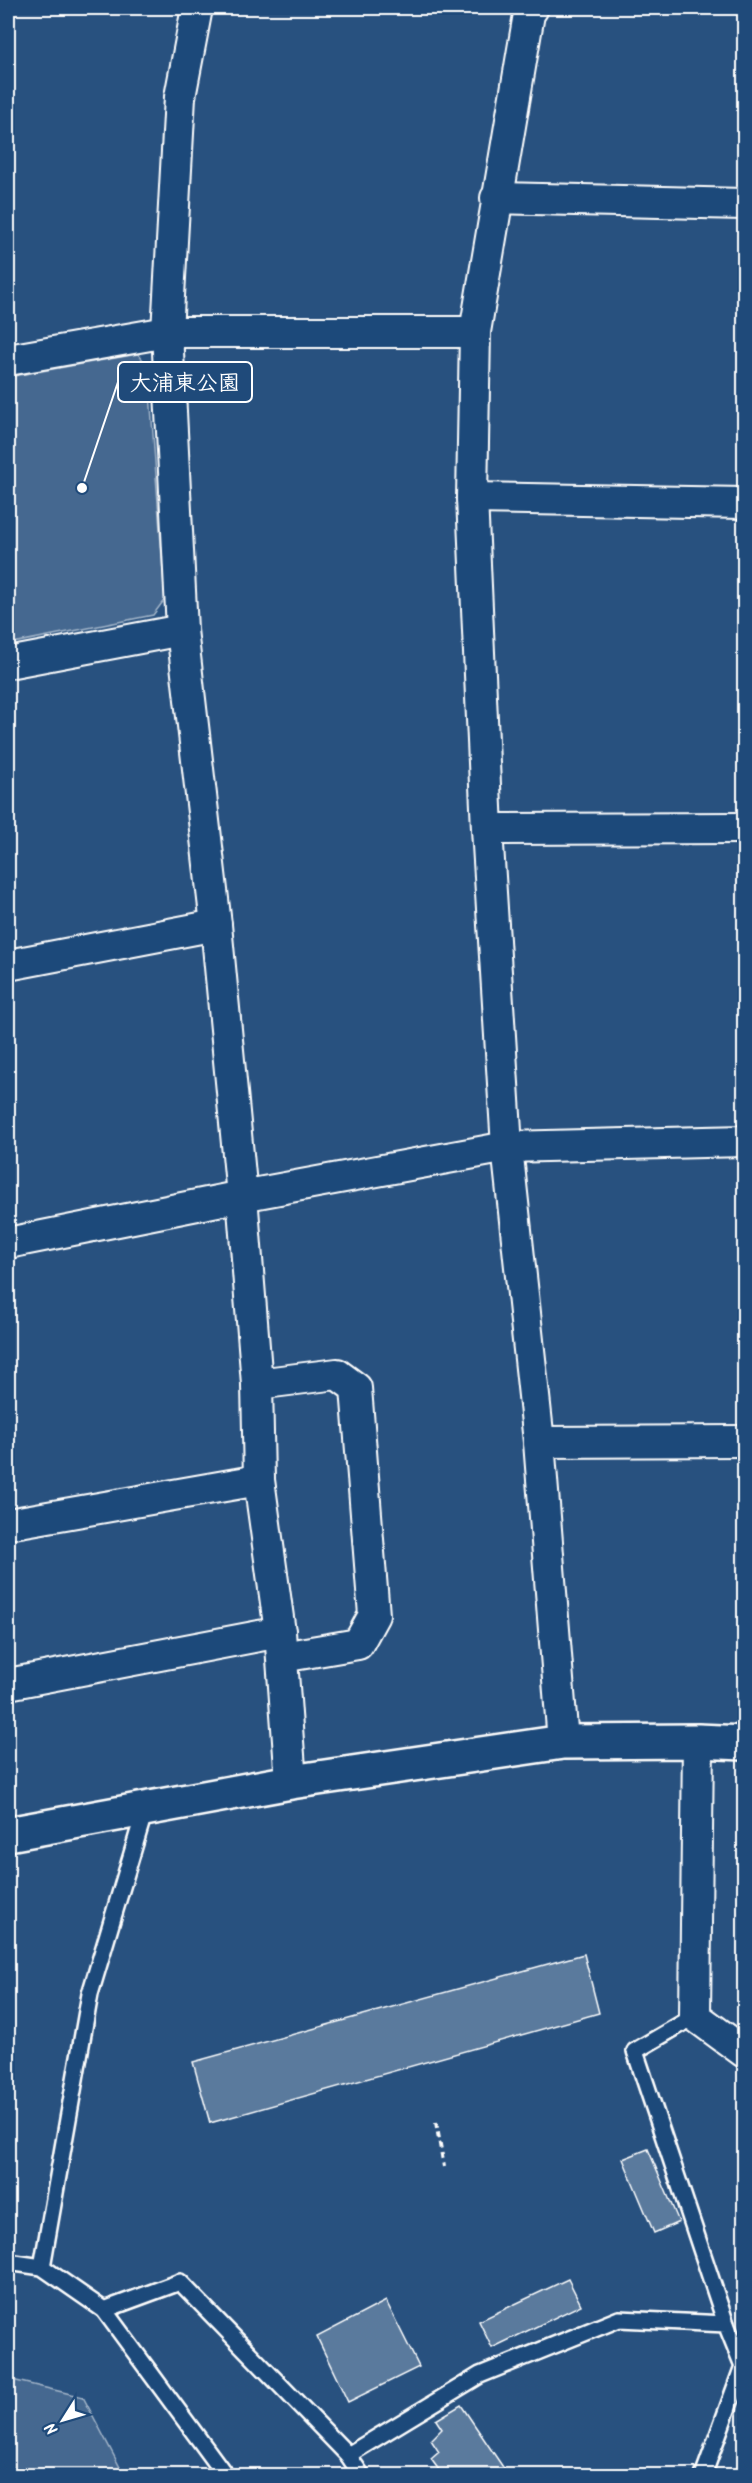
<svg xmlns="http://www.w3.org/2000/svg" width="752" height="2483" font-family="Kalam,'Klee One',sans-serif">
<rect width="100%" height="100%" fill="#28517f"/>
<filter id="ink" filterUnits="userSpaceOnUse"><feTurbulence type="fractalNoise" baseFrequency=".0167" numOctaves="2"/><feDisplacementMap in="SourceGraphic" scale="12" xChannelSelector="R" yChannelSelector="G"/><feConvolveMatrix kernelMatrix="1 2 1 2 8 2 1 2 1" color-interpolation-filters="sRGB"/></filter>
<g filter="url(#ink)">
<!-- green -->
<g fill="#446890" stroke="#a2b4c8" stroke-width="1.5">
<polygon points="138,354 148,366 165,599 153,615 8,644 8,377"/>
<polygon points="8,2379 83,2397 124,2475 8,2475"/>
</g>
<!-- building -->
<g fill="#5a7a9d" stroke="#fff" stroke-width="1.5">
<polygon points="584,1954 599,2013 210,2123 193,2062"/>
<polygon points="648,2149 679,2222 654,2233 623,2159"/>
<polygon points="568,2279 581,2305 492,2348 479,2321"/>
<polygon points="386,2301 419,2367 348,2402 317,2337"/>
<polygon points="461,2405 509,2476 434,2476 439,2470 431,2459 439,2452 431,2440 442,2429 436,2420"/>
</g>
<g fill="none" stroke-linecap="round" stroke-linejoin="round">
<defs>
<g id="service">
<polyline points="695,2016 635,2051 726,2324"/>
<polyline points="8,2262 42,2267 104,2310 226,2476"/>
<polyline points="42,2267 90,1994 145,1810"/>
<polyline points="104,2310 180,2282 348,2455 362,2476"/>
<polyline points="348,2455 480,2375 619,2319 726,2324 743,2366 703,2476"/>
</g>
<g id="minor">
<polyline points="197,8 180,97 167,332 182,630 216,925 242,1196 257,1384 259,1480 280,1632 291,1782"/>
<polyline points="533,8 529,14 475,332 472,498 487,829 507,1147 539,1442 563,1742"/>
<polyline points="496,198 744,204"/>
<polyline points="8,360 167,332 475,332"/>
<polyline points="472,498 744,503"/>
<polyline points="8,663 182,630"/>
<polyline points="487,829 744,828"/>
<polyline points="8,965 216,925"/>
<polyline points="8,1243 242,1196 507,1147 744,1141"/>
<polyline points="257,1384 337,1374 356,1388 374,1615 358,1644 282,1657"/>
<polyline points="539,1442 744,1441"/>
<polyline points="8,1524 259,1480"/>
<polyline points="8,1684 280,1632"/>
<polyline points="698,1741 695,2016 744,2052"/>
</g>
<polyline id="tertiary" points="8,1834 291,1782 563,1742 698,1741 744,1743"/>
</defs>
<!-- service casing -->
<use href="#service" stroke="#fff" stroke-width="20"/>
<!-- minor casing -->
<use href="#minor" stroke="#fff" stroke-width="34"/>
<!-- tertiary casing -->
<use href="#tertiary" stroke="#fff" stroke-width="38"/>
<!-- path -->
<polyline stroke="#fff" stroke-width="4" stroke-dasharray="6 4.5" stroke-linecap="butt" points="436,2122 444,2167"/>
<!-- service -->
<use href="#service" stroke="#1f4a7a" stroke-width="15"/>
<!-- minor -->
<use href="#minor" stroke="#1f4a7a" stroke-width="30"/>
<!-- tertiary -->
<use href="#tertiary" stroke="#1f4a7a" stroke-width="33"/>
</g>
</g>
<!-- callouts -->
<path fill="none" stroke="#fff" stroke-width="2" d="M82 488L118 382"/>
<circle fill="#fff" stroke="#1f4a7a" stroke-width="2" cx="82" cy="488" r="6"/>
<rect fill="#1f4a7a" stroke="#fff" stroke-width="2" x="118" y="362" width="134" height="40" rx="6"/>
<g font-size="22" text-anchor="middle" font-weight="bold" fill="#fff">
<text x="185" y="390">大浦東公園</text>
</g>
<!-- margin -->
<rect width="752" height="2483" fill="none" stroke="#1f4a7a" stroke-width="30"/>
<rect x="15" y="15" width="722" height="2453" fill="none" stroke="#fff" stroke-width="2" filter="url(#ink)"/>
<!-- north arrow -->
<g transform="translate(63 2420) rotate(233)" stroke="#1f4a7a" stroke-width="4.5" paint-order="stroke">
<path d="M0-4.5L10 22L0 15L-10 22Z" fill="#ffffff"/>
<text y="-9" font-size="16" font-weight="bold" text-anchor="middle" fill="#ffffff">N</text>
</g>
</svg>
